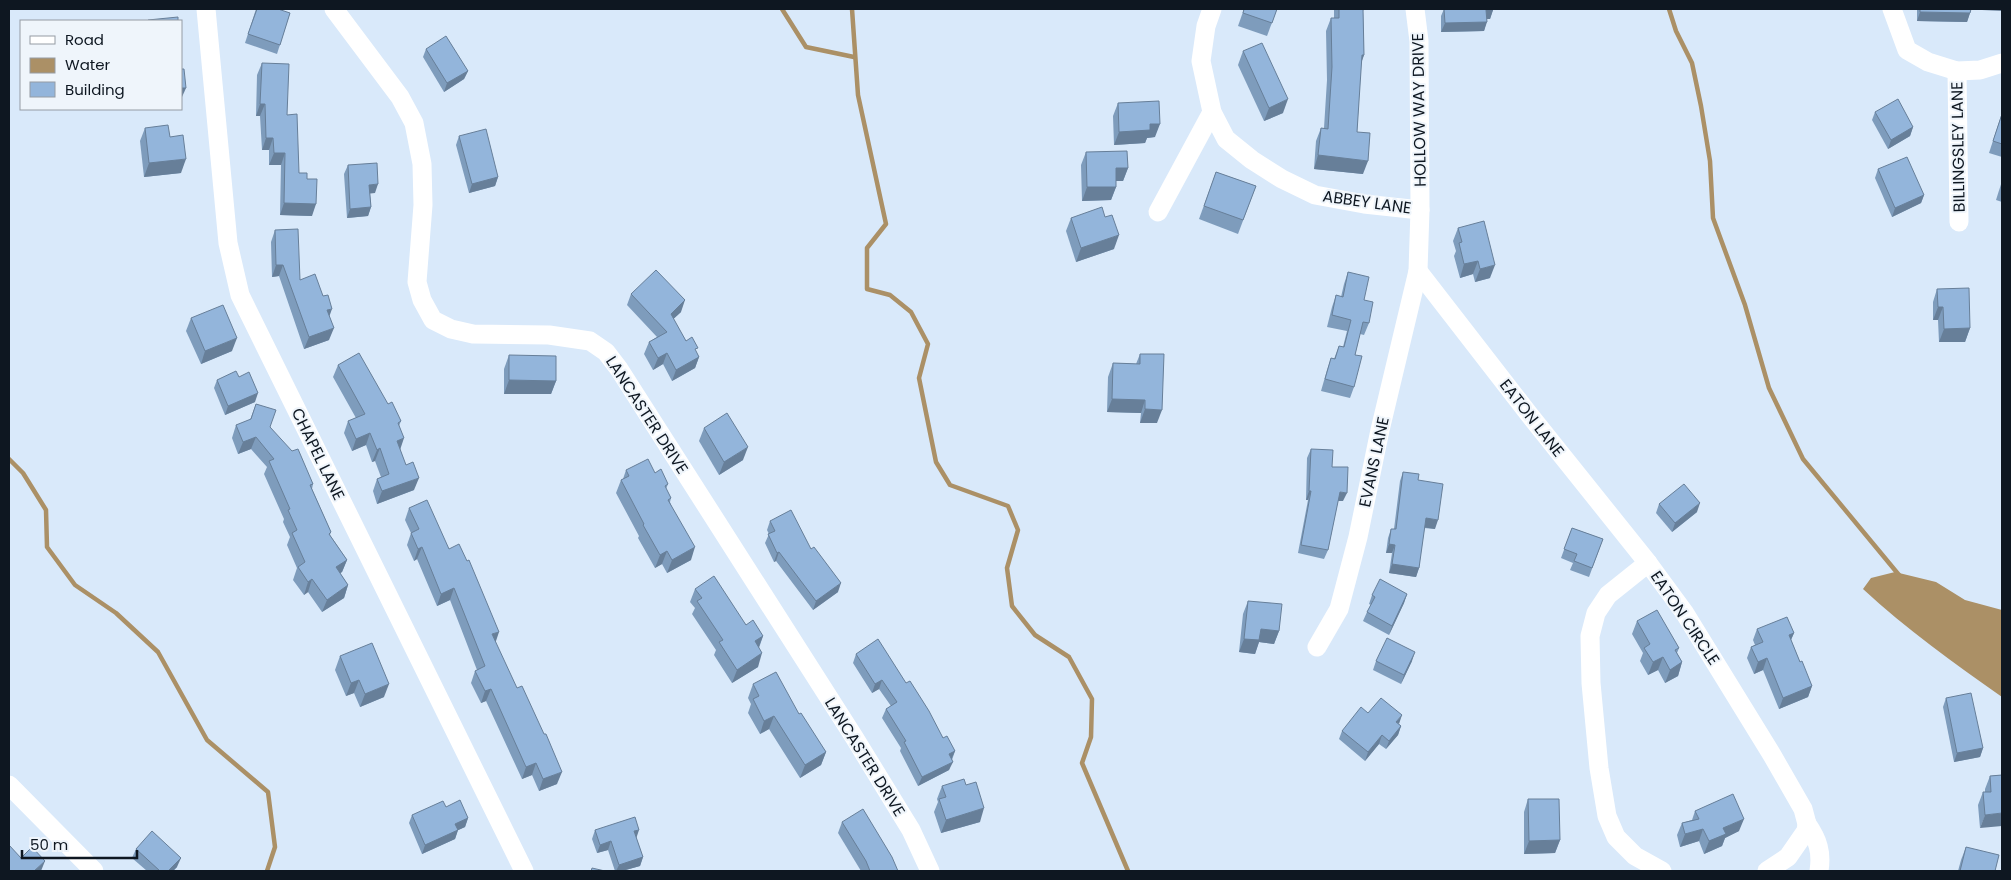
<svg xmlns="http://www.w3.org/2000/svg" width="2011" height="880" font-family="Poppins,sans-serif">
<rect width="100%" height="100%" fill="#d9e9fa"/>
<!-- water -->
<path fill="#ab9066" d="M1895,572L1936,582L1965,600L2002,610V697C1954,663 1906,629 1863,589L1871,578Z"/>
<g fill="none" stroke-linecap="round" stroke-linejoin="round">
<!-- stream -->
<g stroke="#ab9066" stroke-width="4.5">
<polyline points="782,9 806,47 854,57"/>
<polyline points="852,9 858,95 886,224 867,248 867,289 890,295 911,312 928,344 919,378 936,462 950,485 1008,506 1018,530 1007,568 1012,606 1035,635 1069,657 1092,699 1091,737 1082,763 1128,871"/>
<polyline points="1669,9 1676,31 1692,63 1701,106 1710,161 1713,218 1745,305 1769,388 1803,459 1899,575"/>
<polyline points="9,459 23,473 46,510 47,547 75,585 116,613 158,652 207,740 268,792 275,847 267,871"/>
</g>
<!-- minor -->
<g stroke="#fff" stroke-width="19">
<polyline points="206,9 228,243 240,295 524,871"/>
<polyline points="334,9 400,97 414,123 422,164 423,205 417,282 422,300 433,320 451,329 473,334 549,335 590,341 606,352 619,369 854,737 911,830 930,871"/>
<polyline points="1212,9 1206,26 1201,61 1212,112 1226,139 1252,160 1282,179 1315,195 1364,204 1420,210"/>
<polyline points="1892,9 1907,50 1928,62 1957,71 1980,70 2002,63"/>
<polyline points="1957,71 1959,222"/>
<polyline points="1158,212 1212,112"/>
<polyline points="1418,271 1528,413 1648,563"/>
<polyline points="1317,647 1339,609 1358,537 1380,430 1418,271 1420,210 1419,41 1415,9"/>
<polyline points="9,785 94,871"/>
<path d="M1807,824C1818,840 1822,852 1819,871"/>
<polyline points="1662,871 1635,856 1616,837 1607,816 1599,768 1591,683 1590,636 1596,613 1608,595 1648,563 1684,612 1772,755 1803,809 1807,824 1806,831 1788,857 1767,871"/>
</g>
</g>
<!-- wall -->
<g fill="#7e9cbc">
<polygon points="256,9 290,13 277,54 245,43"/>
<polygon points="1244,9 1277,9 1267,36 1238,26"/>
<polygon points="1334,9 1364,9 1363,11 1364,55 1361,64 1357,132 1363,174 1314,169 1316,141 1321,128 1324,128 1327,80 1326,31 1331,18 1334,18"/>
<polygon points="1444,9 1493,9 1493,10 1490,19 1487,19 1484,31 1441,32 1441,16"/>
<polygon points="1917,9 1971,9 1970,13 1967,22 1917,21"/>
<polygon points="426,49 468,71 464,79 444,92 423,57"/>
<polygon points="1243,51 1283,113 1264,121 1238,65"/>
<polygon points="262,63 287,115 299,173 307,179 312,216 280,215 281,165 269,165 269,150 262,150 260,116 256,116 257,75"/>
<polygon points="1118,103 1155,137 1147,138 1145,143 1114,145 1113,116"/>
<polygon points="1875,112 1913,127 1910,136 1888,149 1872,120"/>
<polygon points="2002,113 2002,157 1989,153"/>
<polygon points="145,128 170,137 181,173 144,177 140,141"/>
<polygon points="459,136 498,177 495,186 469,193 456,145"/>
<polygon points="1086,152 1128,168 1123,181 1116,181 1116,187 1111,200 1082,201 1081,165"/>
<polygon points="348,165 375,193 370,193 371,207 368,216 347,218 344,174"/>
<polygon points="1878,169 1924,195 1921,203 1892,217 1875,178"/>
<polygon points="1216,172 1256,186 1238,234 1199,219"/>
<polygon points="2002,181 2002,202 1996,200"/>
<polygon points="1105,217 1114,249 1076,262 1066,231 1071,218"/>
<polygon points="1458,228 1490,278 1475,282 1473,274 1460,278 1454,256 1456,251 1453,241"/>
<polygon points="275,230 300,280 329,340 304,349 279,276 272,277 271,242"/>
<polygon points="1348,272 1364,300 1369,323 1364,335 1360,334 1355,355 1354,387 1350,398 1321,391 1327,370 1331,358 1334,359 1339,346 1343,347 1347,331 1327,327 1332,307 1336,295 1341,297 1344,284"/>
<polygon points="1937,289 1970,328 1965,342 1939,342 1938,320 1933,320 1933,302"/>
<polygon points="631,294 681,312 673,319 686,341 696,352 699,357 695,368 672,381 663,364 653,370 644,354 649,342 657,337 627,305"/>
<polygon points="191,318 232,351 201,364 186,331"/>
<polygon points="1140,354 1157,423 1140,423 1141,413 1107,412 1108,377 1113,363 1136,364"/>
<polygon points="509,355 556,381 551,394 504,394 504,369"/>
<polygon points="338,365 388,404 401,421 399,426 400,449 414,490 377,504 373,491 377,479 381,477 375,461 372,462 366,445 352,451 344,433 348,421 356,418 333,377"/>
<polygon points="239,377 255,402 225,415 214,388 217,380"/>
<polygon points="256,404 270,427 313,484 312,489 331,532 330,535 347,560 342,572 340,573 348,585 344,598 322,612 308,592 304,595 293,580 297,568 287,545 290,537 283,522 284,519 264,474 267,467 251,449 238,454 232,438 236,425 250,420"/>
<polygon points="704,428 743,460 719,475 699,441"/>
<polygon points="1311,449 1332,467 1343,501 1338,501 1328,550 1324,559 1298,553 1308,500 1306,500 1307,458"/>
<polygon points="626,470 655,473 668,484 666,489 671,498 670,502 691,560 667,573 662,564 655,568 638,538 639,536 616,493 621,480 623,479"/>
<polygon points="1403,472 1418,480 1435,529 1424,528 1419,568 1416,577 1389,573 1392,553 1386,553 1388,538 1391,529 1394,529 1400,481"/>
<polygon points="1659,504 1697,512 1672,532 1656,513"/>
<polygon points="409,508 449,549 495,642 557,784 539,791 532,775 522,779 486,701 481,703 471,683 475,671 477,670 450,600 437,606 417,559 414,561 407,545 411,533 405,520"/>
<polygon points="770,521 811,549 838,592 813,610 776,561 774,562 765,543 769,534 767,530"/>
<polygon points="1572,528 1603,539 1589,577 1570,570 1573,563 1561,558"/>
<polygon points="695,589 763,636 759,648 758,667 732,683 714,655 716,650 692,614 695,608 690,602"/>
<polygon points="1407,594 1404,603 1389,635 1363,621 1367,612 1371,605 1369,604 1372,595"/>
<polygon points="1248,601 1279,631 1274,644 1259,642 1255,654 1239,652 1243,614"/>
<polygon points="1637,621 1679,648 1677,653 1682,662 1678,676 1665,683 1658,670 1648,675 1640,661 1643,653 1632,634"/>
<polygon points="1757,629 1794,633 1791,640 1800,662 1812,686 1808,697 1779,709 1763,670 1754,674 1747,658 1751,647 1755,645 1753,640"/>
<polygon points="856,654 906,683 943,738 955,751 952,760 949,770 918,786 900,751 901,748 882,718 886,709 891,706 879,689 872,693 853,663"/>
<polygon points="340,656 384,697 360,707 354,693 346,696 335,670"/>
<polygon points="1376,661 1412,661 1401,684 1373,670"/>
<polygon points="753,684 799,714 826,752 821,765 800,778 769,729 760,734 748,713 751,704 748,698"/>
<polygon points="1946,698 1983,748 1980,757 1954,762 1943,707"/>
<polygon points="1368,713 1399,724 1401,726 1398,735 1386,749 1379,744 1365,761 1339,739 1342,731"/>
<polygon points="2002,775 1980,828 1978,805 1983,792 1985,792 1985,789 1990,776"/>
<polygon points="942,786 980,822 941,833 934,812 938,802 937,799"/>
<polygon points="1528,799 1560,840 1555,853 1524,854 1524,812"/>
<polygon points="446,807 468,818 465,827 458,830 455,839 422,854 409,823 412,815"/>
<polygon points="1695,811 1739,831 1725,838 1722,846 1704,854 1699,841 1680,847 1677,835 1682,823 1692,820"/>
<polygon points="842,822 898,871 861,871 838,833"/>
<polygon points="595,830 636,837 643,857 640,866 622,871 615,871 608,850 597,853 592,839"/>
<polygon points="1966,847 1995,871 1958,871 1961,860"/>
<polygon points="136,849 177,867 173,871 147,871 132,858"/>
</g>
<!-- shaded-wall -->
<g fill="#677f99">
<polygon points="1982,9 2002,9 2002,11 1982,10"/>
<polygon points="1486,10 1493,10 1490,19 1483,19"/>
<polygon points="1920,12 1970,13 1967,22 1917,21"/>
<polygon points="1487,22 1484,31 1441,32 1445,23"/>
<polygon points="1362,55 1364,55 1359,68"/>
<polygon points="468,71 464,79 444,92 447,83"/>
<polygon points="181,88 186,88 182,97 181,97"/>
<polygon points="1288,99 1283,113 1264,121 1269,108"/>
<polygon points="260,104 265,104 260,116 256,116"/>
<polygon points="1150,124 1160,124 1155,137 1147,138 1145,143 1114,145 1119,132"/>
<polygon points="1913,127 1910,136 1888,149 1891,140"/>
<polygon points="266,138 273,138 269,150 262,150"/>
<polygon points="274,153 285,153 281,165 269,165"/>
<polygon points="1318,155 1368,161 1363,174 1314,169"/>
<polygon points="186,159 181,173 144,177 149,163"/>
<polygon points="1116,168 1128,168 1123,181 1111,181"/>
<polygon points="498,177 495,186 469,193 472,184"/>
<polygon points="378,184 375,193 366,194 369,185"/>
<polygon points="1087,187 1116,187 1111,200 1082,201"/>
<polygon points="1924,195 1921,203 1892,217 1895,208"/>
<polygon points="284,203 316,204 312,216 280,215"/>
<polygon points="371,207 368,216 347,218 350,209"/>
<polygon points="1119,235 1114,249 1076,262 1081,248"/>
<polygon points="1478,261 1473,274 1460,278 1464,264"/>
<polygon points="276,265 283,265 279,276 272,277"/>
<polygon points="1495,265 1490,278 1475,282 1480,269"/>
<polygon points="685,300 681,312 666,326 671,314"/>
<polygon points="1938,307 1943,307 1938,320 1933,320"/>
<polygon points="332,309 328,320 327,310"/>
<polygon points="334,328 329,340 304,349 309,337"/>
<polygon points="1970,328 1965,342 1939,342 1944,329"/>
<polygon points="237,338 232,351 201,364 205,351"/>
<polygon points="667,353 663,364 653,370 658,358"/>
<polygon points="699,357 695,368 672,381 676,370"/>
<polygon points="509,380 556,381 551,394 504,394"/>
<polygon points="258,393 255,402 225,415 228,406"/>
<polygon points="1112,399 1145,400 1141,413 1107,412"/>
<polygon points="1145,409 1162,410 1157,423 1140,423"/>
<polygon points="370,433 366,445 352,451 356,439"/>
<polygon points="256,437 251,449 238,454 243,442"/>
<polygon points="404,438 400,450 397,441"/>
<polygon points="748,447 743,460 719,475 724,462"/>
<polygon points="380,448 375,461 372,462 377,450"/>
<polygon points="419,478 414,490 377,504 382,491"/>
<polygon points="1309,491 1311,491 1308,500 1306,500"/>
<polygon points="1340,492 1347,493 1343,501 1336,501"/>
<polygon points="1700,503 1697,512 1672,532 1675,523"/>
<polygon points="1426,518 1438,520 1435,529 1422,527"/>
<polygon points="1389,544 1395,545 1392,553 1386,553"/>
<polygon points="422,547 417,559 414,561 418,549"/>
<polygon points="695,547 691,560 667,573 672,560"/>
<polygon points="667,551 662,564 655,568 660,555"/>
<polygon points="779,552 776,561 774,562 777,553"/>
<polygon points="347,560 342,572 331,579 336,567"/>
<polygon points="1392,564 1419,568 1416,577 1389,573"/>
<polygon points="312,579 308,592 304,595 308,582"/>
<polygon points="841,583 838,592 813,610 816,601"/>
<polygon points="348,585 344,598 322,612 327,600"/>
<polygon points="454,588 450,600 437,606 441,594"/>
<polygon points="1407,594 1404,603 1389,635 1392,626"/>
<polygon points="1261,629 1279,631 1274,644 1259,642 1255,654 1239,652 1244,639"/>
<polygon points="499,632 495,644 492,634"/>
<polygon points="1794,633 1789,644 1789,635"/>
<polygon points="763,636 758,649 755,641"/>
<polygon points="1415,652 1412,661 1401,684 1404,675"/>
<polygon points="762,653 758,667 732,683 737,670"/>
<polygon points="1663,657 1658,670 1648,675 1653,662"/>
<polygon points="1767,658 1763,670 1754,674 1758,662"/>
<polygon points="1682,662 1678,676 1665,683 1670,670"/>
<polygon points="359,680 354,693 346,696 351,683"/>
<polygon points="882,680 879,689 872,693 875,684"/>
<polygon points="389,684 384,697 360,707 365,694"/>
<polygon points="1812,686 1808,697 1779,709 1783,698"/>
<polygon points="491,689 486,701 481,703 485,691"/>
<polygon points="1402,715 1399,724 1396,722"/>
<polygon points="774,716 769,729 760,734 764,721"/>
<polygon points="1401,726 1398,735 1386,749 1389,741"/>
<polygon points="1382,735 1379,744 1365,761 1368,752"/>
<polygon points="1983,748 1980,757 1954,762 1957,753"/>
<polygon points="955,751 951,760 949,754"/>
<polygon points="826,752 821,765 800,778 805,765"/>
<polygon points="953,762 949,770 918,786 922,777"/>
<polygon points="536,763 532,775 522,779 526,767"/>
<polygon points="562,772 557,784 539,791 543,779"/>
<polygon points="984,808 980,822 941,833 946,820"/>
<polygon points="2002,813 2002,826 1980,828 1985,815"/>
<polygon points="468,818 465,827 452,833 455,824"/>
<polygon points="1744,819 1739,831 1725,838 1722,846 1704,854 1709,841 1723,828"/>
<polygon points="1703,829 1699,841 1680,847 1685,834"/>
<polygon points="458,830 455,839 422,854 425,845"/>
<polygon points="639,830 636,839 634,831"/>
<polygon points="1560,840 1555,853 1524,854 1529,841"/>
<polygon points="611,841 608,850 597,853 600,845"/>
<polygon points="643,857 640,866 622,871 616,871 619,865"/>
<polygon points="181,858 177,867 173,871 168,871"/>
<polygon points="45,861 41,871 34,871"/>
</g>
<!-- building -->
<g fill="#93b5db" stroke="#677f99">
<polygon points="257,9 278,9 290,13 280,45 248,34"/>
<polygon points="1244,9 1277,9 1272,23 1243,13"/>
<polygon points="1339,9 1363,9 1364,55 1362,55 1357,132 1370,133 1368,161 1318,155 1321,128 1328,129 1332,67 1331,18 1339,18"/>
<polygon points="1444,9 1493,9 1493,10 1486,10 1487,22 1445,23"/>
<polygon points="1920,9 1971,9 1970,13 1920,12"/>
<polygon points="178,17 178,21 148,21 148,20"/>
<polygon points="446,36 468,71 447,83 426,49"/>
<polygon points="1262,43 1288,99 1269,108 1243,51"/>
<polygon points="262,63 289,64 287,115 297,114 299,173 307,173 307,179 317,179 316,204 284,203 285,153 274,153 273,138 266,138 265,104 260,104"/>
<polygon points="181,69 184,69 186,88 181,88"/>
<polygon points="1898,99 1913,127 1891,140 1875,112"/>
<polygon points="1159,101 1160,124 1150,124 1150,130 1119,132 1118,103"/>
<polygon points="2002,114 2002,144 1993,141"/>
<polygon points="168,125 170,137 183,135 186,159 149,163 145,128"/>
<polygon points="486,129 498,177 472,184 459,136"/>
<polygon points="1127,151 1128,168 1116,168 1116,187 1087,187 1086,152"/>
<polygon points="1907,157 1924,195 1895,208 1878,169"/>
<polygon points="377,163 378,184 369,185 371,207 350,209 348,165"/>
<polygon points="1216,172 1256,186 1243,220 1204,206"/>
<polygon points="1102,207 1105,217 1112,215 1119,235 1081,248 1071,218"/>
<polygon points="1484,221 1495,265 1480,269 1478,261 1464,264 1459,243 1462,242 1458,228"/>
<polygon points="298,229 300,280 315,274 323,296 328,295 332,309 327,310 334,328 309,337 283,265 276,265 275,230"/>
<polygon points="656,270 685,300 671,314 686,341 692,337 698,348 695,349 699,357 676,370 667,353 658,358 649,342 667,332 631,294"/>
<polygon points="1348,272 1369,277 1364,300 1373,302 1369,323 1363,322 1355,355 1362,356 1354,387 1325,379 1331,358 1335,359 1339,346 1344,347 1351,320 1332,315 1336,295 1343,297"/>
<polygon points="1969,288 1970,328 1944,329 1943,307 1938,307 1937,289"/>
<polygon points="223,305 237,338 205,351 191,318"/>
<polygon points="359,353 388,404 392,402 401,421 398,423 404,438 397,441 406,465 413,462 419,478 382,491 377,479 389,474 380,448 377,450 370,433 356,439 348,421 365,414 338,365"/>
<polygon points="1140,354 1164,354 1162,410 1145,409 1145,400 1112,399 1113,363 1140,364"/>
<polygon points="509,355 556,356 556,381 509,380"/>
<polygon points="236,371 239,377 249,372 258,393 228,406 217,380"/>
<polygon points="256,404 276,410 270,427 292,451 298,449 313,484 310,485 331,532 329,534 347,560 336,567 348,585 327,600 312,579 308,582 298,567 305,562 292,533 297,530 288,510 290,509 269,461 274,459 256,437 243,442 236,425 251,419"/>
<polygon points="727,413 748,447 724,462 704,428"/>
<polygon points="1311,449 1333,450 1332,467 1348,467 1347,493 1340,492 1328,550 1301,545 1311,491 1309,491"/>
<polygon points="648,459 655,473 661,469 668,484 665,486 671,498 668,500 695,547 672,560 667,551 660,555 643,525 644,524 621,480 629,476 626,470"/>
<polygon points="1403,472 1419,474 1418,480 1443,484 1438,520 1426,518 1419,568 1392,564 1395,545 1389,544 1391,529 1396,529"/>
<polygon points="1684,484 1700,503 1675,523 1659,504"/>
<polygon points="427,500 449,549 459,544 467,561 469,560 499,632 492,634 517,688 522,686 544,734 546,734 562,772 543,779 536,763 526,767 491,689 485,691 475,671 485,666 454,588 441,594 422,547 418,549 411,533 419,529 409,508"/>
<polygon points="791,510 811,549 814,547 841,583 816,601 779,552 777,553 768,534 775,531 770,521"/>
<polygon points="1572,528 1603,539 1592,568 1574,561 1577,554 1564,549"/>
<polygon points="714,576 746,625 753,620 763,636 755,641 762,653 737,670 719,642 723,640 697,601 702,598 695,589"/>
<polygon points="1380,579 1407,594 1392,626 1367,612 1375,597 1372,595"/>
<polygon points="1248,601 1282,604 1279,631 1261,629 1259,640 1244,639"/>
<polygon points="1657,610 1679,648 1675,650 1682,662 1670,670 1663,657 1653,662 1644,648 1650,644 1637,621"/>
<polygon points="1787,617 1794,633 1789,635 1800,662 1802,661 1812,686 1783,698 1767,658 1758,662 1751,647 1763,642 1757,629"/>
<polygon points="1387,638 1415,652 1404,675 1376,661"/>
<polygon points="878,639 906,683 910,681 929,711 943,738 947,736 955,751 949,754 953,762 922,777 904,742 906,741 886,709 897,702 882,680 875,684 856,654"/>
<polygon points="372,643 389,684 365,694 359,680 351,683 340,656"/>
<polygon points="776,672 799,714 801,713 826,752 805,765 774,716 764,721 753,699 759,696 753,684"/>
<polygon points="1971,693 1983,748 1957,753 1946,698"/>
<polygon points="1381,698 1402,715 1396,722 1401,726 1389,741 1382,735 1368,752 1342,731 1361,707 1368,713"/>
<polygon points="2002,775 2002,813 1985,815 1983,792 1991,792 1990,776"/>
<polygon points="964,779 966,785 976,782 984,808 946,820 939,799 946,797 942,786"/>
<polygon points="1733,794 1744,819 1723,828 1726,834 1709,841 1703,829 1685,834 1682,823 1699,819 1695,811"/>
<polygon points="1528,799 1559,799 1560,840 1529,841"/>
<polygon points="460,800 468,818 455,824 458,830 425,845 412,815 443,801 446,807"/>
<polygon points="863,809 892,857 898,871 870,871 866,861 842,822"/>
<polygon points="635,817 639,830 634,831 643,857 619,865 611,841 600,845 595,830"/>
<polygon points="152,831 181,858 168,871 160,871 136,849"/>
<polygon points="9,845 21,858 32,847 45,861 34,871 9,871"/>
<polygon points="1966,847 1999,855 1995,871 1960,871"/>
<polygon points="592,868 605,871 591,871"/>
</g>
<g text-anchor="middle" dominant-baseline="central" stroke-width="4" stroke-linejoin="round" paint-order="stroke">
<!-- street labels -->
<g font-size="16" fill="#0e1721" stroke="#eff5fb">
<text transform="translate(1419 110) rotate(-91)">HOLLOW WAY DRIVE</text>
<text transform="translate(1958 147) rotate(-91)">BILLINGSLEY LANE</text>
<text transform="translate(1367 202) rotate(8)">ABBEY LANE</text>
<text transform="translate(647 415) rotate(57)">LANCASTER DRIVE</text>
<text transform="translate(1532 418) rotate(52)">EATON LANE</text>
<text transform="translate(318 454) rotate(64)">CHAPEL LANE</text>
<text transform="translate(1374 462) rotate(-78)">EVANS LANE</text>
<text transform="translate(1685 618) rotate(56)">EATON CIRCLE</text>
<text transform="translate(865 757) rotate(58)">LANCASTER DRIVE</text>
</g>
</g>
<!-- border -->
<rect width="2011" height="880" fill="none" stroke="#0e1721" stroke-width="20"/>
<!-- legend -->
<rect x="20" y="20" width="162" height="90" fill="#eff5fb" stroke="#959ca4"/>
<rect x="30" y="36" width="25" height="8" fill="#ffffff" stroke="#959ca4"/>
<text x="65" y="45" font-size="15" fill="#0e1721">Road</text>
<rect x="30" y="58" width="25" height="15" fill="#ab9066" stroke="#959ca4"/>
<text x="65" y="70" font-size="15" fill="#0e1721">Water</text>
<rect x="30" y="82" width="25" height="15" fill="#93b5db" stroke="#959ca4"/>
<text x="65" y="95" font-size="15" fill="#0e1721">Building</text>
<!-- scale -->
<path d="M22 850v8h115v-8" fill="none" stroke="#0e1721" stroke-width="2.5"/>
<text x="30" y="850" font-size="15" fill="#0e1721" stroke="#eff5fb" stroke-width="4" paint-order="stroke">50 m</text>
</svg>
